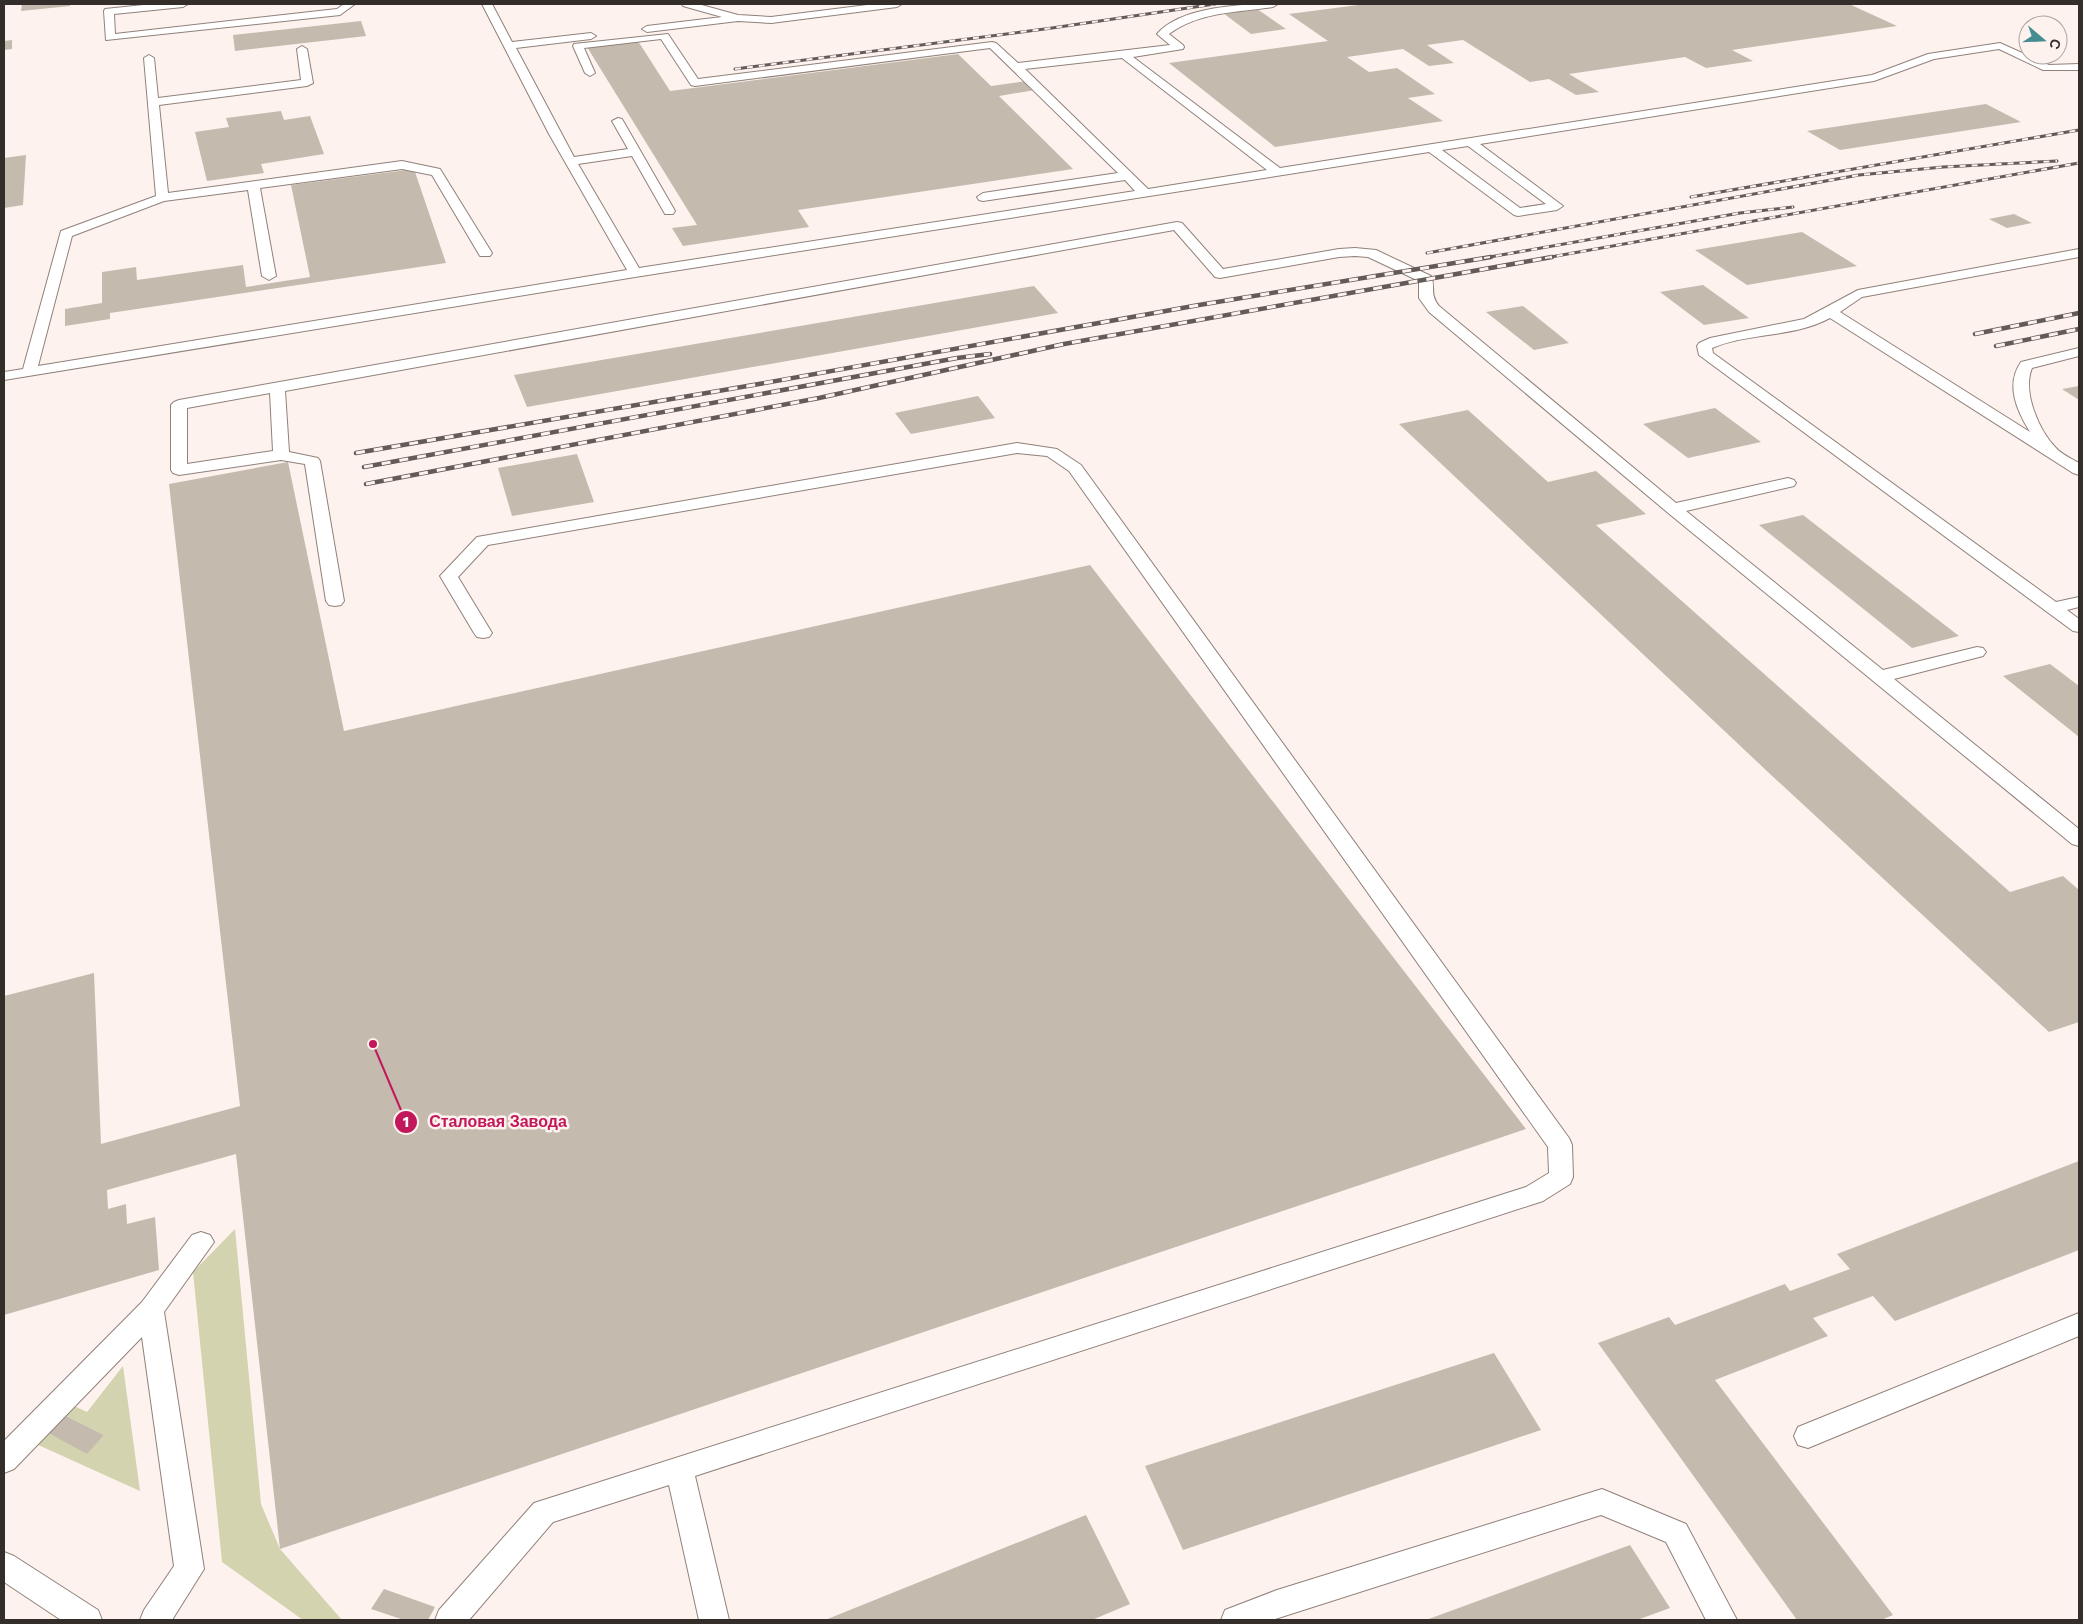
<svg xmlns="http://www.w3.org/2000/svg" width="2083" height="1624" font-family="'Work Sans',sans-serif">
<rect width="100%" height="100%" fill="#fdf2ee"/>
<!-- green -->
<g fill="#d3d3b0">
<polygon points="235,1229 261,1504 280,1549 342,1620 303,1620 222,1562 193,1272"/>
<polygon points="123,1366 140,1491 36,1444 48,1433 87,1453 104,1435 58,1412 70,1404 87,1412"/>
</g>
<!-- building -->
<g fill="#c4bbae">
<polygon points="22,4 70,4 70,6 21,11"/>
<polygon points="1366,4 1849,4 1897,26 1732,50 1753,61 1706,68 1685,57 1569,74 1599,92 1576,95 1549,79 1530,82 1463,40 1427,45 1454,63 1429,66 1403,49 1347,57 1369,72 1397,68 1435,94 1408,98 1443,121 1275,147 1169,63 1328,41 1289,14"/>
<polygon points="1257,9 1286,29 1251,34 1223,13"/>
<polygon points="361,21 366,36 235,51 233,35"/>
<polygon points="12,40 12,49 4,50 4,41"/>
<polygon points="638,41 670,91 958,54 991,86 1026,81 1035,90 999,96 1073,169 798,210 809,227 683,246 672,228 697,225 587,47"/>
<polygon points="1986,104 2021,122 1840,150 1807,131"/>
<polygon points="281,111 284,120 310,116 324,154 261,164 264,173 207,181 195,132 229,127 226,118"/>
<polygon points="26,155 23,205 4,208 4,158"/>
<polygon points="414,169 446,263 110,313 110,319 65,326 65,309 102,303 102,272 136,267 137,280 243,265 246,287 310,277 291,185"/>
<polygon points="2014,214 2032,223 2007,228 1989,219"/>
<polygon points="1802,232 1857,266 1747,285 1695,250"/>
<polygon points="1703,285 1749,318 1704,325 1660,292"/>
<polygon points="1034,286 1058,313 527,407 514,375"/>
<polygon points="1523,306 1569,343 1534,350 1486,312"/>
<polygon points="2079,386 2079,400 2062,389"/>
<polygon points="978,396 995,418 911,434 895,413"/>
<polygon points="1715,408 1761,442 1688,458 1643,424"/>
<polygon points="1468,410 1548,482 1596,471 1646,514 1596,525 2010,892 2063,876 2079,890 2079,1022 2049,1032 1769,773 1399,424"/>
<polygon points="577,454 594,502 512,516 498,468"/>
<polygon points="288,462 344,731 1090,565 1526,1129 280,1549 236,1154 107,1190 108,1209 126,1204 127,1224 155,1217 159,1270 4,1315 4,996 94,973 101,1144 240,1106 169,484"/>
<polygon points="1803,515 1959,636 1912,648 1759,525"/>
<polygon points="2050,664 2079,686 2079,737 2003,676"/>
<polygon points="2079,1161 2079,1250 1895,1321 1873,1296 1813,1318 1828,1336 1715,1380 1893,1615 1881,1620 1797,1620 1598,1343 1669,1317 1675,1325 1785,1284 1790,1291 1850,1269 1837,1254"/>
<polygon points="1494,1353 1541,1430 1183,1550 1145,1466"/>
<polygon points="58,1412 104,1435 87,1454 48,1433"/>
<polygon points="1086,1515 1130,1604 1092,1620 825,1620"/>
<polygon points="1630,1545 1670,1608 1637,1620 1426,1620"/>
<polygon points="384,1589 435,1607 428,1620 404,1620 371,1609"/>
</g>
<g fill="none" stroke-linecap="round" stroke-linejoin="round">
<defs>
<g id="lane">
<polygon points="153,4 188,4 183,7 114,14 115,34 337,9 344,4 355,4 340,15 106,40 104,11 105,9"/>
<path d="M482,4H492L512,42L591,33L596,36L591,39L516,48L574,157L628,149L612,121L618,118L622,119L675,211L673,214H665L632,156L578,164L639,268L1135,191L1125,180L983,201L979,200L977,197L983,193L1118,173L990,48L695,86L691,85L661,39L584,48L595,73L590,76L585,73L573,46L574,44L668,34L698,79L992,42L996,43L1018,63L1170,45L1157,34C1181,6 1243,4 1278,4L1273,7C1238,12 1198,12 1169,34L1183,45L1184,47L1183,49L1133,57L1280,168L1872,75L1928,54L2000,43L2049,65L2079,64V70H2043L1999,49L1934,59L1874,81L1480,144L1563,206L1557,210L1518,216L1514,215L1429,152L635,277L4,380V372L23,369L61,231L156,196L144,58L149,55L154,58L158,98L301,80L297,49L302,46L307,49L313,83L307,86L159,105L168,193L402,161L440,169L492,253L490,256H480L432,175L402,169L260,188L276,276L269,280L262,276L248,190L164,201L72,236L38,366L627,270L549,134ZM1122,58L1267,170L1148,189L1025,69ZM1468,146L1546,204L1520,208L1442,150Z"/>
<polygon points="682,4 698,4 738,15 771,17 875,4 902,4 897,7 771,23 738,21 647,32 642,29 647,26 722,17 683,6"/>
<path d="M1177,222L1182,223L1223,269L1339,249L1355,248L1376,250L1431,276C1436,288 1429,293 1439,306L1676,503L1788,478L1794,480L1796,483L1794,486L1686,511L1883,670L1977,647L1983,648L1986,652L1983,656L1894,679L2079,829V846L2072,844L1667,512L1429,312L1419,298V281L1368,257L1355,256L1339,257L1220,278L1215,277L1174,230L285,391L289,452L318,458L320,461L344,601L341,605L335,606L329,605L326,601L305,464L281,460L179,475L173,473L171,470V405L174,402L179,400ZM270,393L273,451L187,464V408Z"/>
<path d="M2079,249V257L1862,297L1840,312L2030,432C2017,411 2005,385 2021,362L2079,348V356L2032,368C2022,392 2039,431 2056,448C2061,454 2072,459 2079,463V475L2073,473L1830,318C1793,338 1750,332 1712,348L1713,353L2056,602L2079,597V607L2067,610L2079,619V632L2073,631L1699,355L1697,346L1699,343L1710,338L1804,319L1858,290Z"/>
<polygon points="1017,443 1057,449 1081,465 1569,1138 1572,1145 1573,1177 1570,1184 1543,1201 695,1476 729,1620 699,1620 669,1485 553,1522 469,1620 435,1620 439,1610 534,1503 1526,1187 1549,1173 1548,1147 1069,471 1047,456 1017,453 488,545 458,577 492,633 489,637 483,638 477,637 474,633 440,576 477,537 483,536"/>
<polygon points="201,1232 210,1235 214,1242 164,1312 204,1569 172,1620 140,1620 144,1610 174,1566 142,1337 14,1469 4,1473 4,1441 142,1302 192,1235"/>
<polygon points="2079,1313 2079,1336 1808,1448 1798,1445 1794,1436 1798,1427"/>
<polygon points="1602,1489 1686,1524 1737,1620 1706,1620 1666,1542 1601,1515 1272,1620 1221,1620 1225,1610 1277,1590"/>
<polygon points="4,1552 14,1556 98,1610 102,1620 61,1620 4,1582"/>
</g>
</defs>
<!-- lane casing -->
<use href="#lane" stroke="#90817a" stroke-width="2"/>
<!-- lane -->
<use href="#lane" fill="#fff" fill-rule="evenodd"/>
<defs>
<g id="rail-far1">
<polyline points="735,69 1052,28 1215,4"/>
<polyline points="1691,197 2079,130"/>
<polyline points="1427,253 1859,175 1943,167 2057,161"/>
<polyline points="1484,258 1740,213 1793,207"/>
<polyline points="1545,258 2079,163"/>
</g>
<g id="rail">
<polyline points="1975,334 2079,313"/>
<polyline points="1996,346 2079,329"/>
<polyline points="356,453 759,384 1199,305 1491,257"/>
<polyline points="364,467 957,358 990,354"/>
<polyline points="366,484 819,398 1064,344 1552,257"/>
</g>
</defs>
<!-- rail-far1 casing -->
<use href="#rail-far1" stroke="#635b58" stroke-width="3"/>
<!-- rail casing -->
<use href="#rail" stroke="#635b58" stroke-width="4.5"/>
<!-- rail-far1 -->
<use href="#rail-far1" stroke="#fdf2ee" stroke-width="2" stroke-dasharray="6" stroke-linecap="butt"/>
<!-- rail -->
<use href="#rail" stroke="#fdf2ee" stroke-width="3" stroke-dasharray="9" stroke-linecap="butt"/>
</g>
<!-- callouts -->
<path fill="none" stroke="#c2185b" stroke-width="2" d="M373 1044L406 1122"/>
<g fill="#c2185b" stroke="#fdf2ee" stroke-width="2">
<circle cx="373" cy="1044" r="5"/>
<circle cx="406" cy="1122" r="12"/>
</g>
<g font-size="15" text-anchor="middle" font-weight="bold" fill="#fff">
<text x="406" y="1127">1</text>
</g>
<g font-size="16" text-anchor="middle" font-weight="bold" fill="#c2185b" stroke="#fdf2ee" stroke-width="5" stroke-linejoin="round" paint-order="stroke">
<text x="498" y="1127">Сталовая Завода</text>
</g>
<!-- border -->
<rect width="2083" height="1624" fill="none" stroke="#342e2b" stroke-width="10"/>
<!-- north arrow -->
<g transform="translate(2043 40) rotate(109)"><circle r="24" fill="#fdf2ee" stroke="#ada4a0"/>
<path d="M0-4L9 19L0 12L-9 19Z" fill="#458d91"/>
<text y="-8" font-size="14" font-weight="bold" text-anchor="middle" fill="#342e2b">С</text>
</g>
</svg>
